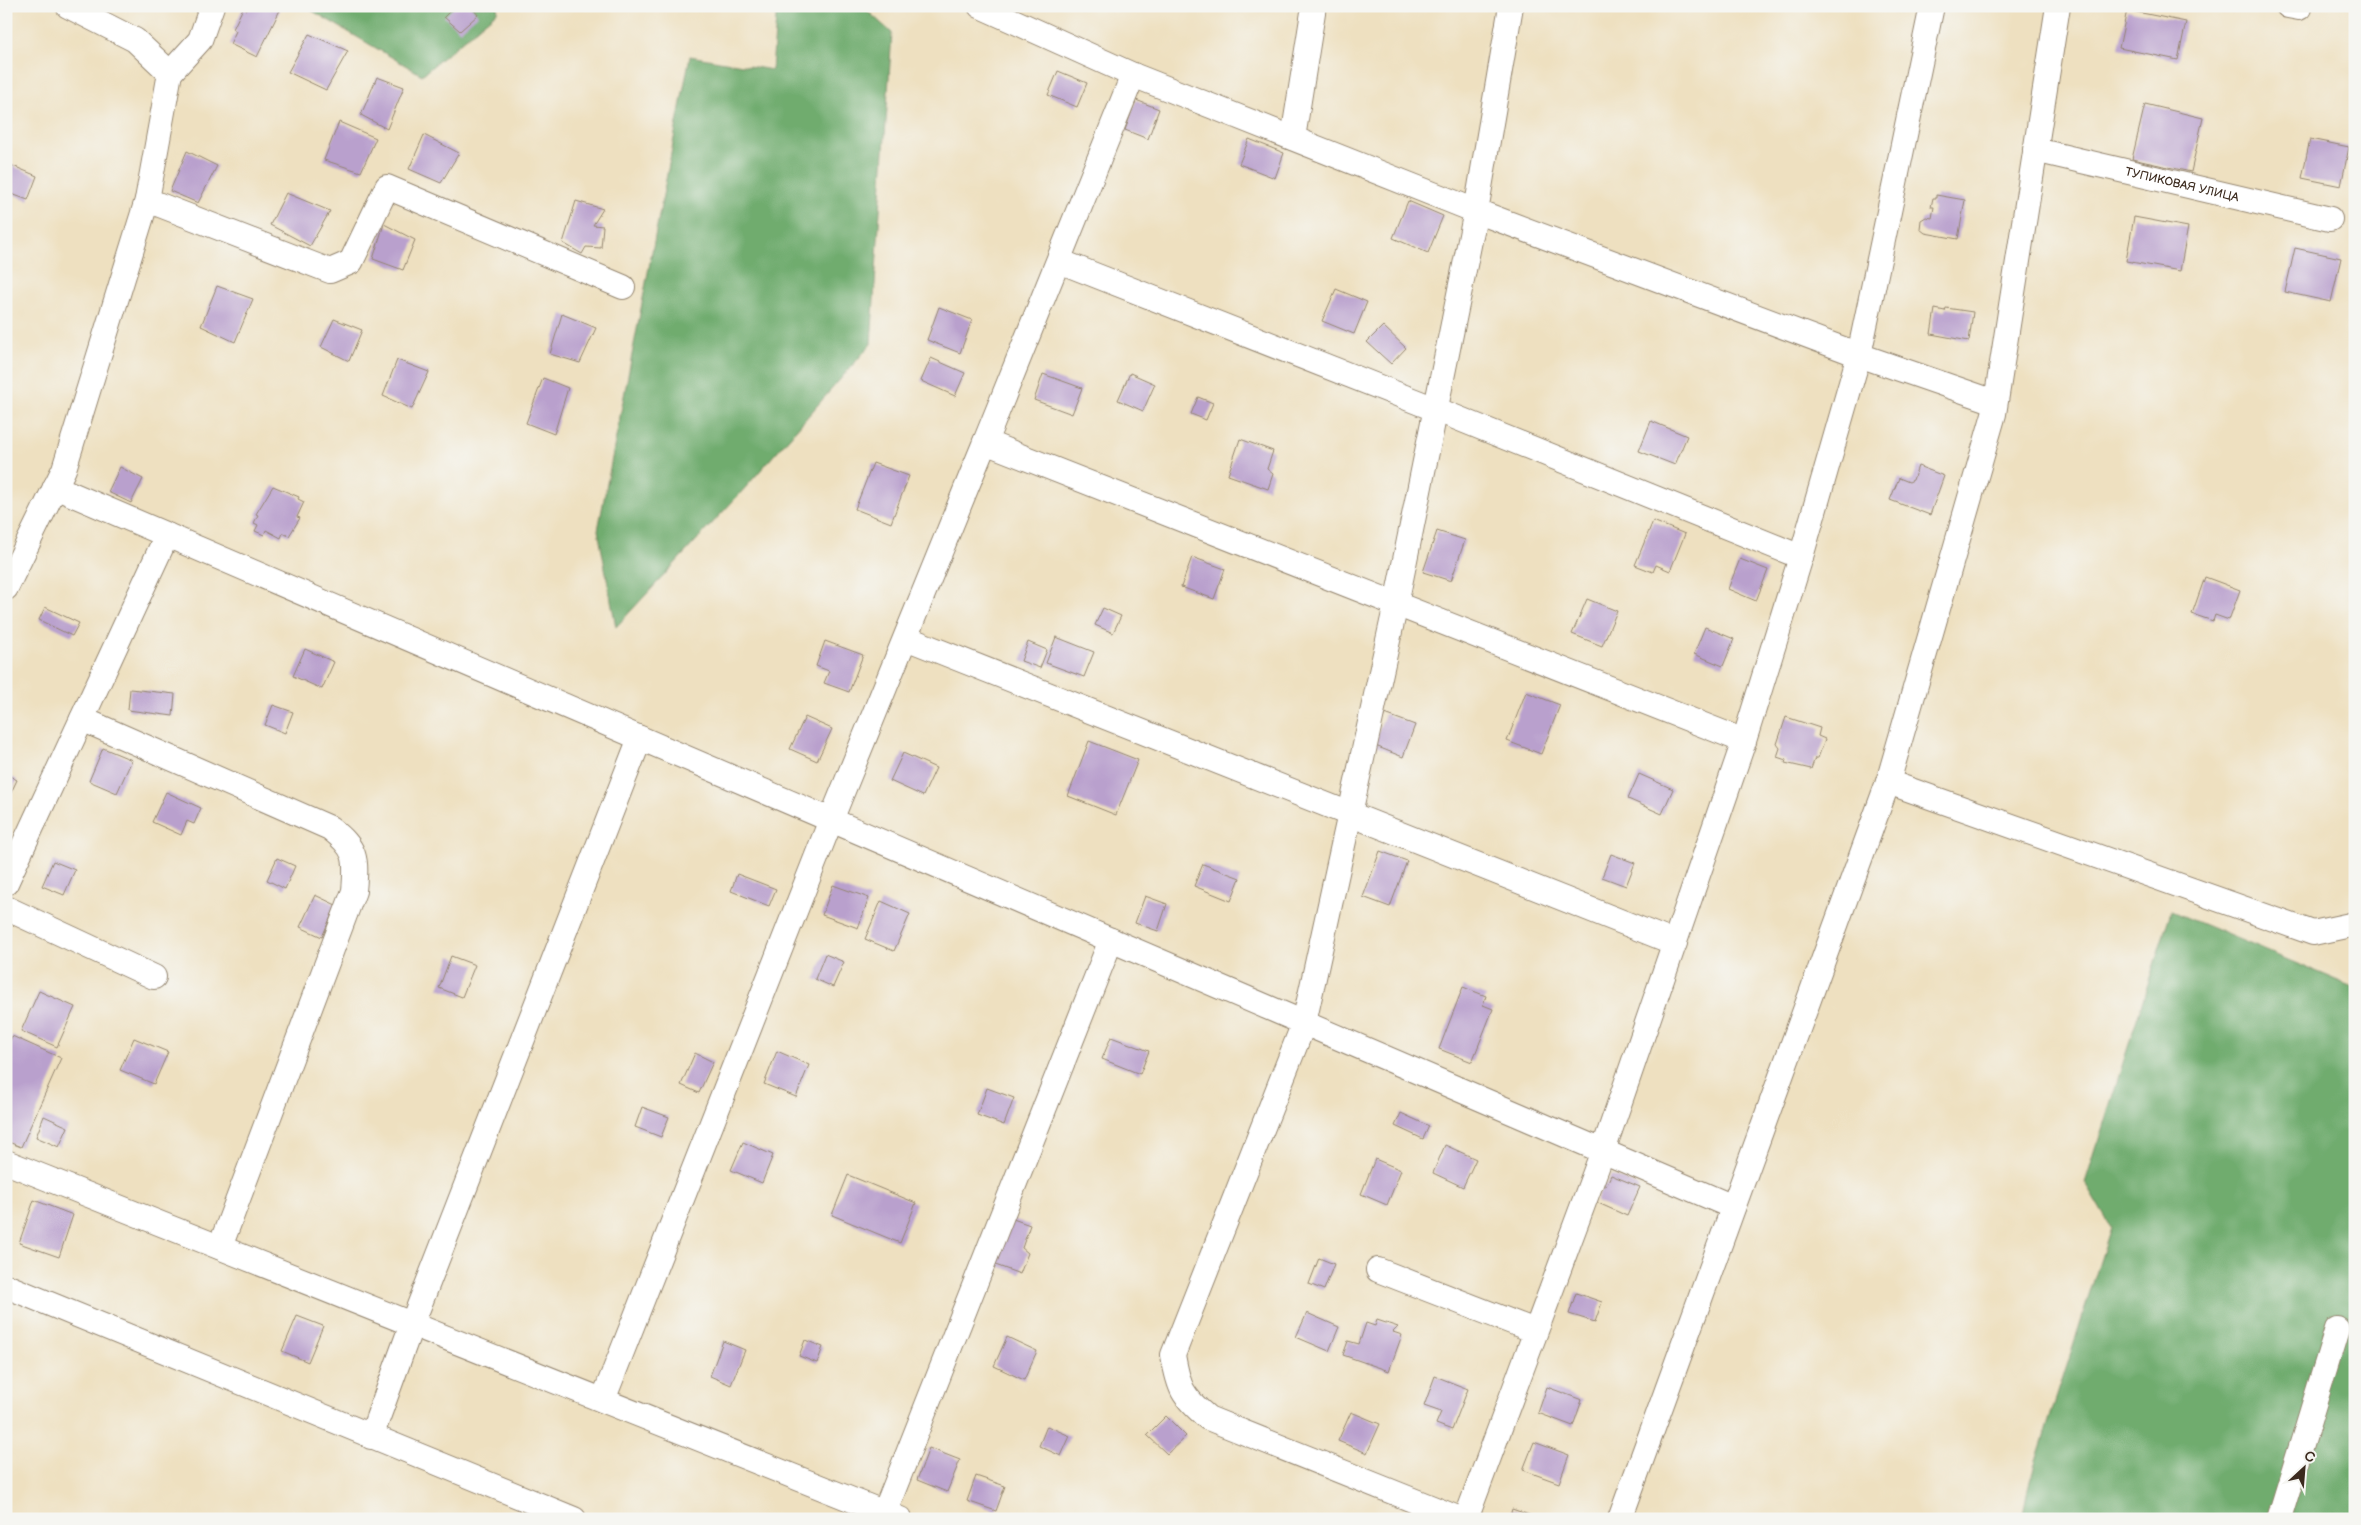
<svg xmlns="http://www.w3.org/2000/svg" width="2361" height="1525" font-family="'Balsamiq Sans',sans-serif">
<rect width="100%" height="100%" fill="#f6f6f2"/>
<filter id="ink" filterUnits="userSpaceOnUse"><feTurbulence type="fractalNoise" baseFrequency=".02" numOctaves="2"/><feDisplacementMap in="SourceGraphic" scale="10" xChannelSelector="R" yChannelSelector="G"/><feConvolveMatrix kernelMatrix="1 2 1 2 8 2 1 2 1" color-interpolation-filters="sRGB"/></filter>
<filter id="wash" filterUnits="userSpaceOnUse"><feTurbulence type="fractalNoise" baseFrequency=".0096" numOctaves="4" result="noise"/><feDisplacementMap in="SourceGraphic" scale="20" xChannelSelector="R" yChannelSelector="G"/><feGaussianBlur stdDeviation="1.12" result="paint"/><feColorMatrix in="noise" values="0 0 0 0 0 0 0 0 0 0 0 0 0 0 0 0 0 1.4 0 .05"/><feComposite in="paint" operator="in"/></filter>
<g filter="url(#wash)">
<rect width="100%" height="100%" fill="#eee0c0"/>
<!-- forest -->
<g fill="#6fac6e" stroke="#556b46">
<polygon points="304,6 497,6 498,11 422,75"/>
<polygon points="777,6 862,6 892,33 871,344 746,487 616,627 598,530 690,56 772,70"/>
<polygon points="2171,911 2355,988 2355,1519 2022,1519 2030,1480 2111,1227 2085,1183"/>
</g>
<g id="blocks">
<!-- building -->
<g fill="#b9a0cd">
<polygon points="248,6 272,6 280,10 257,57 230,44 236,31 233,29 243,8 247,10"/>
<polygon points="455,6 471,6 478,15 460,31 444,17"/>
<polygon points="2127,10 2186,22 2178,60 2119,48"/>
<polygon points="309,34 348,51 326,90 288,72"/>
<polygon points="1058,71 1087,83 1077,107 1048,95"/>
<polygon points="377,77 404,87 387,129 361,115"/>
<polygon points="1136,100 1159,109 1148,139 1125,130"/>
<polygon points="2145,104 2203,118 2191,172 2132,159"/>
<polygon points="339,122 376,138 361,172 324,160"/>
<polygon points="424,135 459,153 441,183 409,169"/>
<polygon points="1249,139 1284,153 1275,178 1239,164"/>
<polygon points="2310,139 2349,147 2341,186 2302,178"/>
<polygon points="187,151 217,166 198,203 170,191"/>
<polygon points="6,163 37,176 28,200 6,192"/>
<polygon points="286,193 330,211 310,246 270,225"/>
<polygon points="1936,195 1965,200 1958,239 1925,233 1920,229 1921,220 1926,217 1932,218 1934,207 1931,207 1933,198 1936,198"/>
<polygon points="576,201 603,209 593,225 603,226 601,248 586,247 582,254 563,243"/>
<polygon points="1408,201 1443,216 1428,253 1393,238"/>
<polygon points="2134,217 2188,227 2180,271 2126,261"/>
<polygon points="384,224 415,240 403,270 373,259"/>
<polygon points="2295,248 2341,258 2331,302 2285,292"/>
<polygon points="217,286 253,299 235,342 201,326"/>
<polygon points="1336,289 1367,302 1354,334 1322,321"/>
<polygon points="939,307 972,320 960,353 927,340"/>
<polygon points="1946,308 1973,312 1969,341 1931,334 1935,309 1945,311"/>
<polygon points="562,314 596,328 580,363 550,354"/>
<polygon points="334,319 362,330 349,361 321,347"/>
<polygon points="1383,326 1406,348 1391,364 1367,342"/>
<polygon points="931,358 965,373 955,396 921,381"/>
<polygon points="397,360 429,372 412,409 383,396"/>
<polygon points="1130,373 1155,384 1143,411 1118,400"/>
<polygon points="1043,374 1082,388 1072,414 1034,400"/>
<polygon points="543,378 568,388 554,434 526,423"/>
<polygon points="1198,397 1213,403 1206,420 1191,414"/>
<polygon points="1651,421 1687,436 1675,465 1639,451"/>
<polygon points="1240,439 1273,451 1267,469 1273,474 1268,489 1228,475"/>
<polygon points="873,463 909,476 891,523 855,509"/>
<polygon points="1918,466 1944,476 1930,515 1890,500 1899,478 1909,482 1913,480"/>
<polygon points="120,467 143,479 131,503 108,492"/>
<polygon points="273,486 299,497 298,499 304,502 297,517 300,518 289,536 283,533 281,538 266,530 264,535 255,531 258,525 254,523 258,515 256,514"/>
<polygon points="1653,521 1685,534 1670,571 1656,565 1653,572 1635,565"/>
<polygon points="1437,531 1465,540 1451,581 1423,572"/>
<polygon points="1192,557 1225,569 1214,599 1181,587"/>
<polygon points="1740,559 1768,570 1756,601 1728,589"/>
<polygon points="2205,577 2240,590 2229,620 2215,615 2213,621 2192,614"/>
<polygon points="1587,599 1617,611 1602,646 1572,634"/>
<polygon points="45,607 79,623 72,636 39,620"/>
<polygon points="1103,608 1121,616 1113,633 1095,625"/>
<polygon points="1705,627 1734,639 1723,666 1694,654"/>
<polygon points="1056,637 1094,652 1084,677 1046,663"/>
<polygon points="825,641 863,655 849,692 824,683 829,671 816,666"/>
<polygon points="1028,642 1047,650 1040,668 1021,661"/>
<polygon points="305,649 334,662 322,689 293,676"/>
<polygon points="130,689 175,694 173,716 128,710"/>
<polygon points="1526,692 1560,705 1541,754 1507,741"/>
<polygon points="273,705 293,712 285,733 265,725"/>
<polygon points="1385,714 1415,725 1403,757 1373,745"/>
<polygon points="805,717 832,729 817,761 790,749"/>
<polygon points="1786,717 1820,728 1818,736 1825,739 1818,758 1815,758 1811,769 1785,763 1786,760 1777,757 1780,748 1777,744"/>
<polygon points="1089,741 1138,760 1116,815 1068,796"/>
<polygon points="103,748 132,760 117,793 89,781"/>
<polygon points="903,753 936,768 923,796 890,781"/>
<polygon points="6,774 17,780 6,803"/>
<polygon points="1639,774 1673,789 1662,814 1628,799"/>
<polygon points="166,792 201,808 194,824 187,821 181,835 152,822"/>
<polygon points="1380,851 1407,861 1390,907 1363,897"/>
<polygon points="1611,854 1635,863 1626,886 1602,877"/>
<polygon points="277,858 295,866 285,889 267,880"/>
<polygon points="53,861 75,870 64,895 42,886"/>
<polygon points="1203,864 1240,878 1231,901 1194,886"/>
<polygon points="737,874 776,889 769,906 731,891"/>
<polygon points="833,885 869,898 858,928 822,915"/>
<polygon points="315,895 336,905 322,937 300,927"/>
<polygon points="1145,896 1167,904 1158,931 1135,923"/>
<polygon points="881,901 910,914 894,951 865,939"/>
<polygon points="825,954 844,962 833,987 815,979"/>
<polygon points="451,956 475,965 462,997 439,988"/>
<polygon points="1463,987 1486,996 1483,1005 1493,1009 1472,1062 1439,1049"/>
<polygon points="39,991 75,1007 57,1047 21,1031"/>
<polygon points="12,1036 61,1058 21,1147 6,1141 6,1049"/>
<polygon points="1111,1037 1149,1051 1140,1074 1102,1059"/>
<polygon points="134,1038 168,1052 154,1084 120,1070"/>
<polygon points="777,1051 809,1065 796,1097 764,1084"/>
<polygon points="695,1053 713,1062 699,1093 681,1085"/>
<polygon points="987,1088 1014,1098 1004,1125 977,1115"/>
<polygon points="642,1107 669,1117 661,1137 635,1127"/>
<polygon points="1401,1113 1429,1126 1423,1139 1395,1126"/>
<polygon points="44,1116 68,1127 59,1147 36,1137"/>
<polygon points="743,1142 773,1155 762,1183 731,1170"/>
<polygon points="1445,1145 1476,1159 1463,1187 1433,1173"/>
<polygon points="1375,1159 1401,1170 1387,1205 1361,1194"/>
<polygon points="848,1175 916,1203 900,1243 832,1215"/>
<polygon points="1611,1175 1640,1187 1627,1216 1596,1202 1603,1184 1606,1186"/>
<polygon points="34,1200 73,1215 59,1257 19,1243"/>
<polygon points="1013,1219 1030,1225 1022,1248 1028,1253 1020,1274 990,1263"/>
<polygon points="1319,1258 1334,1264 1324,1290 1309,1284"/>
<polygon points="1576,1293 1602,1302 1595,1322 1569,1314"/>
<polygon points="1307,1313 1339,1327 1329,1351 1296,1337"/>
<polygon points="297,1316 323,1326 308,1362 282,1351"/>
<polygon points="1377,1320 1398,1327 1393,1332 1402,1335 1389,1371 1343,1355 1348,1341 1359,1344 1366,1323 1375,1326"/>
<polygon points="1007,1337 1037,1351 1024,1380 994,1366"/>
<polygon points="805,1340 823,1347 817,1363 799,1356"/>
<polygon points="723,1341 745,1350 731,1385 710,1376"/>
<polygon points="1435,1376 1468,1389 1452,1430 1436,1424 1441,1412 1424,1406"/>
<polygon points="1547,1387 1582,1400 1573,1426 1538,1413"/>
<polygon points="1351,1412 1380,1424 1367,1453 1338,1441"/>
<polygon points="1166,1416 1186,1436 1167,1454 1147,1435"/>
<polygon points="1047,1426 1070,1436 1061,1456 1039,1446"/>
<polygon points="1534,1442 1569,1455 1559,1483 1523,1470"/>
<polygon points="929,1448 960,1460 947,1492 917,1480"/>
<polygon points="976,1476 1005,1486 996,1511 967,1501"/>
<polygon points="1512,1509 1535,1517 1534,1519 1509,1519"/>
</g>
</g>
</g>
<g filter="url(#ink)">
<use href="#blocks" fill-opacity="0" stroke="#94856f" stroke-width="1"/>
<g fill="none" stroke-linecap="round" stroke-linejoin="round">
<defs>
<g id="minor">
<path d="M980,6L1133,75L1476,211L1396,604L1304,1023L1173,1355C1179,1389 1182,1396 1208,1418L1460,1519"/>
<polyline points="1511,6 1476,211 1859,355 1801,557 1744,741"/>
<polyline points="1932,6 1859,355 1995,402"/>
<polyline points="2288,6 2299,8"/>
<polyline points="170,73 200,40 212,6"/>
<polyline points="1293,138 1314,6"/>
<path id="s1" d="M2035,150L2330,219"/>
<polyline points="147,200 330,271 351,262 387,187 623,287"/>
<polyline points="1059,261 1435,409 1801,557"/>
<polyline points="985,442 1133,75"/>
<polyline points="55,487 1733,1207"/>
<polyline points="6,588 64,469 147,200 170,73 135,40 68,6"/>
<polyline points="906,638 1675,943"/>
<path d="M82,719L330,828C357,849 357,858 354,891L220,1247"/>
<polyline points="1888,782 2313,933 2355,924"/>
<polyline points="6,883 167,535"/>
<polyline points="6,908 154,977"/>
<polyline points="6,1162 900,1519"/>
<polyline points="1378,1270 1535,1331"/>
<polyline points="6,1286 574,1519"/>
<polyline points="603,1400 831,820 985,442 1744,741 1603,1151 1466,1519"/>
<polyline points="371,1437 412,1324 640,738"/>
<polyline points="882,1519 1111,940"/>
<polyline points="1620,1519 1888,782 1994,414 2058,6"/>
<polyline points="2279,1519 2337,1329"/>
</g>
</defs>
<!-- minor casing -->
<use href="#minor" stroke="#94856f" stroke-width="26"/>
<!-- minor -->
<use href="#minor" stroke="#fff" stroke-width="24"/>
</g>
</g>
<g text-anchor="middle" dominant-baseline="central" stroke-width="4.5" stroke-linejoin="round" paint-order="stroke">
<!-- street labels -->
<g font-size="12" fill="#3b2a1e" stroke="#f6f6f2">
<text stroke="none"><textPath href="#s1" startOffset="151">ТУПИКОВАЯ УЛИЦА</textPath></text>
</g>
</g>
<!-- margin -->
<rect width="2361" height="1525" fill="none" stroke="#f6f6f2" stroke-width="25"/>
<!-- north arrow -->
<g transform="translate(2304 1468) rotate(26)" stroke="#f6f6f2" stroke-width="4" paint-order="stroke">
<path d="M0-4L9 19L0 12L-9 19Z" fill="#3b2a1e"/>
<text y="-8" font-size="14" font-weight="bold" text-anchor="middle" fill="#3b2a1e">С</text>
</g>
</svg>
